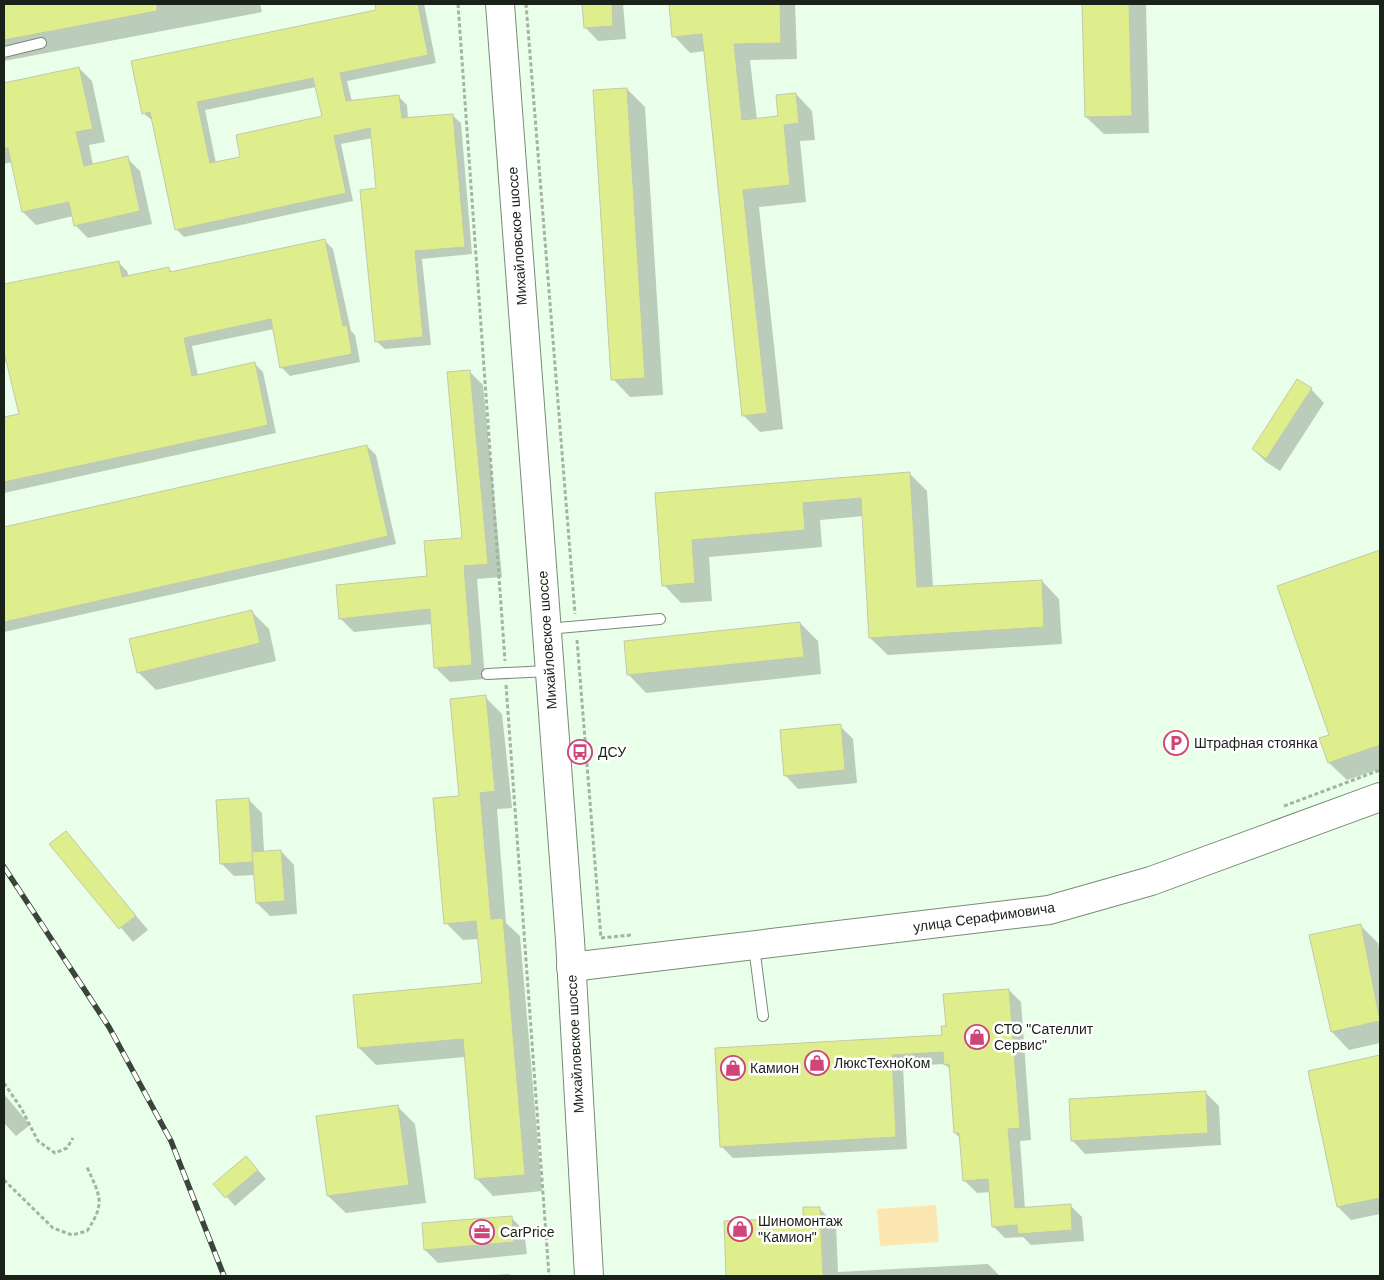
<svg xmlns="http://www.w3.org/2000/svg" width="1384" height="1280" font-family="Arial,sans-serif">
<rect width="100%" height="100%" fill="#eaffe9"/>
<!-- green -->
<polygon fill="#fce6b2" points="936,1205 939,1242 880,1246 877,1209"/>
<!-- shadow -->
<g fill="#0003" fill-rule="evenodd">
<polygon points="4,4 260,4 262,12 4,61"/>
<path d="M376,4H424L436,63L347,81L352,102L399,97L407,105L408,119L452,115L461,123L472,254L422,259L431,345L385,349L376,341L377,189L372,138L341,144L353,201L184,237L176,229L153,121L143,113L378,11ZM316,87L323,117L242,158L216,163L205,110Z"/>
<polygon points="583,4 623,4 626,39 598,41 585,27"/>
<polygon points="670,4 795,4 797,59 750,60 757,120 780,117 796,94 812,111 815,140 800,141 806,202 759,207 783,429 760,432 743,415 705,51 690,53 674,36"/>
<polygon points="1083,4 1146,4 1149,133 1104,134 1086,117"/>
<polygon points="79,68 92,81 105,142 89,145 93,165 127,158 140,171 152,224 88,238 75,225 73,216 36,225 23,212 12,162 4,164 4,84"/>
<polygon points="627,89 645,107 663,395 630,397 613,379"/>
<polygon points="324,240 333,249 351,331 355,335 360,362 290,376 281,367 274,329 192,346 198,376 255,364 263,372 276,433 4,493 4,418 21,415 9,361 4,362 4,286 118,262 127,271 129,277 168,268 173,273"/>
<polygon points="469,371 483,385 502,577 477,579 485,679 450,682 436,668 432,624 354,632 340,618 428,577 463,539"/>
<polygon points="1311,389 1324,403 1280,471 1266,462 1253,449"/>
<polygon points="367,446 376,455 396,544 4,632 4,528"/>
<polygon points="909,473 927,491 933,587 1042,581 1059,599 1062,644 888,655 870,638 864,516 820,520 822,547 709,557 712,601 681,603 664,585 656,495"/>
<polygon points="1380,552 1380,769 1347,780 1329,763 1321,739 1331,736 1279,587"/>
<polygon points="251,611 269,629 276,661 156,690 138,672"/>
<polygon points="800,623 818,641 821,674 646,693 629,675 625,642"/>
<polygon points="485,697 502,714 512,808 497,809 506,923 520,936 542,1191 493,1196 476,1178 465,1057 376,1065 359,1048 483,984 479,939 463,940 446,923 461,797"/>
<polygon points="840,726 853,739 857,783 798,789 785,775"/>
<polygon points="248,799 262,813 264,852 281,851 294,865 297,914 270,916 257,903 255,875 234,876 221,863"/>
<polygon points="66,832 148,930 133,942 51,844"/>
<polygon points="1360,925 1378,943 1380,953 1380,1043 1349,1050 1332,1032"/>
<polygon points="1009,990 1021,1002 1031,1140 1020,1141 1025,1209 1070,1205 1082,1217 1084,1241 1031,1245 1023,1237 1005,1238 993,1226 991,1192 977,1193 965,1181 961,1139 955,1133 950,1069 945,1064 903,1066 907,1149 733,1158 721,1146 716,1049 943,1036 947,1027"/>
<polygon points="1380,1057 1380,1214 1351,1220 1338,1207 1310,1072"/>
<polygon points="1206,1093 1219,1106 1221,1145 1085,1154 1072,1140"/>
<polygon points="4,1094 30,1125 16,1136 4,1123"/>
<polygon points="398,1107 415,1124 426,1203 346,1213 328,1196"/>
<polygon points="254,1166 266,1179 235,1206 215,1184"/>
<polygon points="819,1208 836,1225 838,1272 988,1264 1000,1276 727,1276 725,1222 805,1219"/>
<polygon points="511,1217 524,1231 527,1254 438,1263 425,1250"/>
<polygon points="509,1274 512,1276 477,1276"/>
</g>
<!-- building -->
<g fill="#dfee8c" stroke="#c3c8ae" fill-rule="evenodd">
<polygon points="4,4 157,4 157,11 4,40"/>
<path d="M375,4H418L428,55L340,73L346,101L399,95L402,118L453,114L465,247L415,251L423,337L375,342L360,190L376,188L370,128L334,136L346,193L175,230L150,112L142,114L131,61L376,10ZM313,78L322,116L236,135L240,157L210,163L197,102Z"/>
<polygon points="582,4 612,4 613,26 584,28"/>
<polygon points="669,4 780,4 781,43 734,44 742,120 778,116 776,95 796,93 799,123 784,125 790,185 743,190 767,413 742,416 702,34 672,37"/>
<polygon points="1082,4 1129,4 1132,116 1085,117"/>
<polygon points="79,67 93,129 76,132 84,166 128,156 140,211 74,226 69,202 22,212 8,148 4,148 4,83"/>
<polygon points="627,88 645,378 611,380 593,90"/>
<polygon points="325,239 343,326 347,325 352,354 280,368 271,319 184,338 192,376 255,362 268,425 4,482 4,417 19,414 4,352 4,284 119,261 122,277 169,267 170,272"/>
<polygon points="470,370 488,564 464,566 472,665 434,668 430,609 339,619 336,585 427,576 424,541 462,538 447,372"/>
<polygon points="1297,379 1312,388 1266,459 1252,449"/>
<polygon points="367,445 388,536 4,622 4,527"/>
<polygon points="910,472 917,587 1042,580 1044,627 869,638 861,498 803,503 805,530 692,540 695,583 662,586 655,493"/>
<polygon points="1380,550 1380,745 1328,763 1319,738 1329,735 1277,586"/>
<polygon points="252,610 260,643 137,673 129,639"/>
<polygon points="800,622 804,657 627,675 624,641"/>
<polygon points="486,695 495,791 480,793 491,919 503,918 525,1175 475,1179 463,1039 358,1048 353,995 482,983 476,921 444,924 433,798 459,796 450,699"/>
<polygon points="841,724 845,770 784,776 780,730"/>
<polygon points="249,798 253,862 220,864 216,800"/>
<polygon points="66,831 136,916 119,929 49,844"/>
<polygon points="281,850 285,901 256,903 252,852"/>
<polygon points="1361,924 1380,1021 1331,1032 1309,935"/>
<polygon points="1009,989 1020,1128 1008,1129 1015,1208 1071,1204 1072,1230 1018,1234 1017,1225 992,1227 988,1179 963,1181 959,1133 954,1133 949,1064 944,1065 943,1052 892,1055 896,1137 720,1147 715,1048 942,1035 941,1026 946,1026 943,994"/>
<polygon points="1380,1055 1380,1198 1337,1207 1308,1071"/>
<polygon points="1206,1091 1208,1133 1071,1141 1069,1099"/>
<polygon points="398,1105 409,1185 327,1196 316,1116"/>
<polygon points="246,1156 258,1170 225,1198 213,1184"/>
<polygon points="803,1207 820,1207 823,1276 726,1276 724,1221 803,1218"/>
<polygon points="512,1216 514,1242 424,1250 422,1223"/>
</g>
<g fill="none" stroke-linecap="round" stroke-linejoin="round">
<defs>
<g id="lane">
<polyline points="4,52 41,43"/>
<polyline points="547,629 660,619"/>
<polyline points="487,674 548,671"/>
<polyline points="754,947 763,1016"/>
</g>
<g id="secondary">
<polyline points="500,4 570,940 589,1276"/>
<polyline points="571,967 1049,910 1151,881 1380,797"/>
</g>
</defs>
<!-- lane casing -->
<use href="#lane" stroke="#788b78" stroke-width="12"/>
<!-- secondary casing -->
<use href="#secondary" stroke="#788b78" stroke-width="30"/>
<!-- path -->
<g stroke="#a3b4a3" stroke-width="3" stroke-dasharray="4 2.5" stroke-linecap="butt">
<polyline points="458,4 505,661"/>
<polyline points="526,4 575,614"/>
<polyline points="577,640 601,938 631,935"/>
<polyline points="506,685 549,1276"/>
<polyline points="1284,806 1380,770"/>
<polyline points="4,1083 21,1108 38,1141 55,1153 67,1148 73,1138"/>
<path d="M4,1180L53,1228L72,1235L87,1231C106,1203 100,1196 87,1167"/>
</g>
<!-- lane -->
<use href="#lane" stroke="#fff" stroke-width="10"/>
<!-- secondary -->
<use href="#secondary" stroke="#fff" stroke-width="28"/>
<defs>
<polyline id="rail" points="4,867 109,1027 171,1141 224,1276"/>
</defs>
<!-- rail casing -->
<use href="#rail" stroke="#3a443a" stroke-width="5.5"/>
<!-- rail -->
<use href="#rail" stroke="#fff" stroke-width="4" stroke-dasharray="11" stroke-linecap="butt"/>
</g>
<!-- icons -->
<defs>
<symbol id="parking-ring" viewBox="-11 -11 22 22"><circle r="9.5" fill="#fff" stroke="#d04578" stroke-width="1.5"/><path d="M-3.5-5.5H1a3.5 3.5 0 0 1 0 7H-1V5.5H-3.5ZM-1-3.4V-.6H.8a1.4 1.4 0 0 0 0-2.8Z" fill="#d04578"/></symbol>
<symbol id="bus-ring" viewBox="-11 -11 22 22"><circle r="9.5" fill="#fff" stroke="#d04578" stroke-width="1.5"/><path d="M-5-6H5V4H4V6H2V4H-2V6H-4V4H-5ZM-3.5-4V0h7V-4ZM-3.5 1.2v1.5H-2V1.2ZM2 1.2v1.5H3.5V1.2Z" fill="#d04578"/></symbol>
<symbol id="shop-ring" viewBox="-11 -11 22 22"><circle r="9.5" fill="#fff" stroke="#d04578" stroke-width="1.5"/><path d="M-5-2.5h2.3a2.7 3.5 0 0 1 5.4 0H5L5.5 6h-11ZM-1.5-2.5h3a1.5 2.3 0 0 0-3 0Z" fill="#d04578"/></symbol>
<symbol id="office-ring" viewBox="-11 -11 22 22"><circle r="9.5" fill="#fff" stroke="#d04578" stroke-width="1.5"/><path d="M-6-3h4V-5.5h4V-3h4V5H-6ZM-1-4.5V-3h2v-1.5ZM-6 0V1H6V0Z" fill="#d04578"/></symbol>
</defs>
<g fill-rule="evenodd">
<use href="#parking-ring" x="1162" y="729" width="28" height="28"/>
<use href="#bus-ring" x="566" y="738" width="28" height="28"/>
<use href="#shop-ring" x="963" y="1023" width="28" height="28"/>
<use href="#shop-ring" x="803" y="1049" width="28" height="28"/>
<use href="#shop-ring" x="719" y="1054" width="28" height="28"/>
<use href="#shop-ring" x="726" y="1215" width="28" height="28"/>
<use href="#office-ring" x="468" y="1218" width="28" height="28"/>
</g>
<g text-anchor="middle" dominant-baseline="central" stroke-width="5" stroke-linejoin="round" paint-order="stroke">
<!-- street labels -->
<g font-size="14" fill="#192119" stroke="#fff">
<text transform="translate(517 236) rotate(-94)">Михайловское шоссе</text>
<text transform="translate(547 640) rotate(-94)">Михайловское шоссе</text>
<text transform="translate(984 917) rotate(-8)">улица Серафимовича</text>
<text transform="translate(575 1044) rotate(-93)">Михайловское шоссе</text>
</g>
<!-- poi labels -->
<g font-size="14" fill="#192119" stroke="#fff" text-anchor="start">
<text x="1194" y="743">Штрафная стоянка</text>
<text x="598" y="752">ДСУ</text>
<text x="994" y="1029">СТО "Сателлит<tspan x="994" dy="16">Сервис"</tspan></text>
<text x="834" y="1063">ЛюксТехноКом</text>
<text x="750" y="1068">Камион</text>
<text x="758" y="1221">Шиномонтаж<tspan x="758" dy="16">"Камион"</tspan></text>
<text x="500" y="1232">CarPrice</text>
</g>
</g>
<!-- border -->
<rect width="1384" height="1280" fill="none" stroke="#192119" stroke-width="10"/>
</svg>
